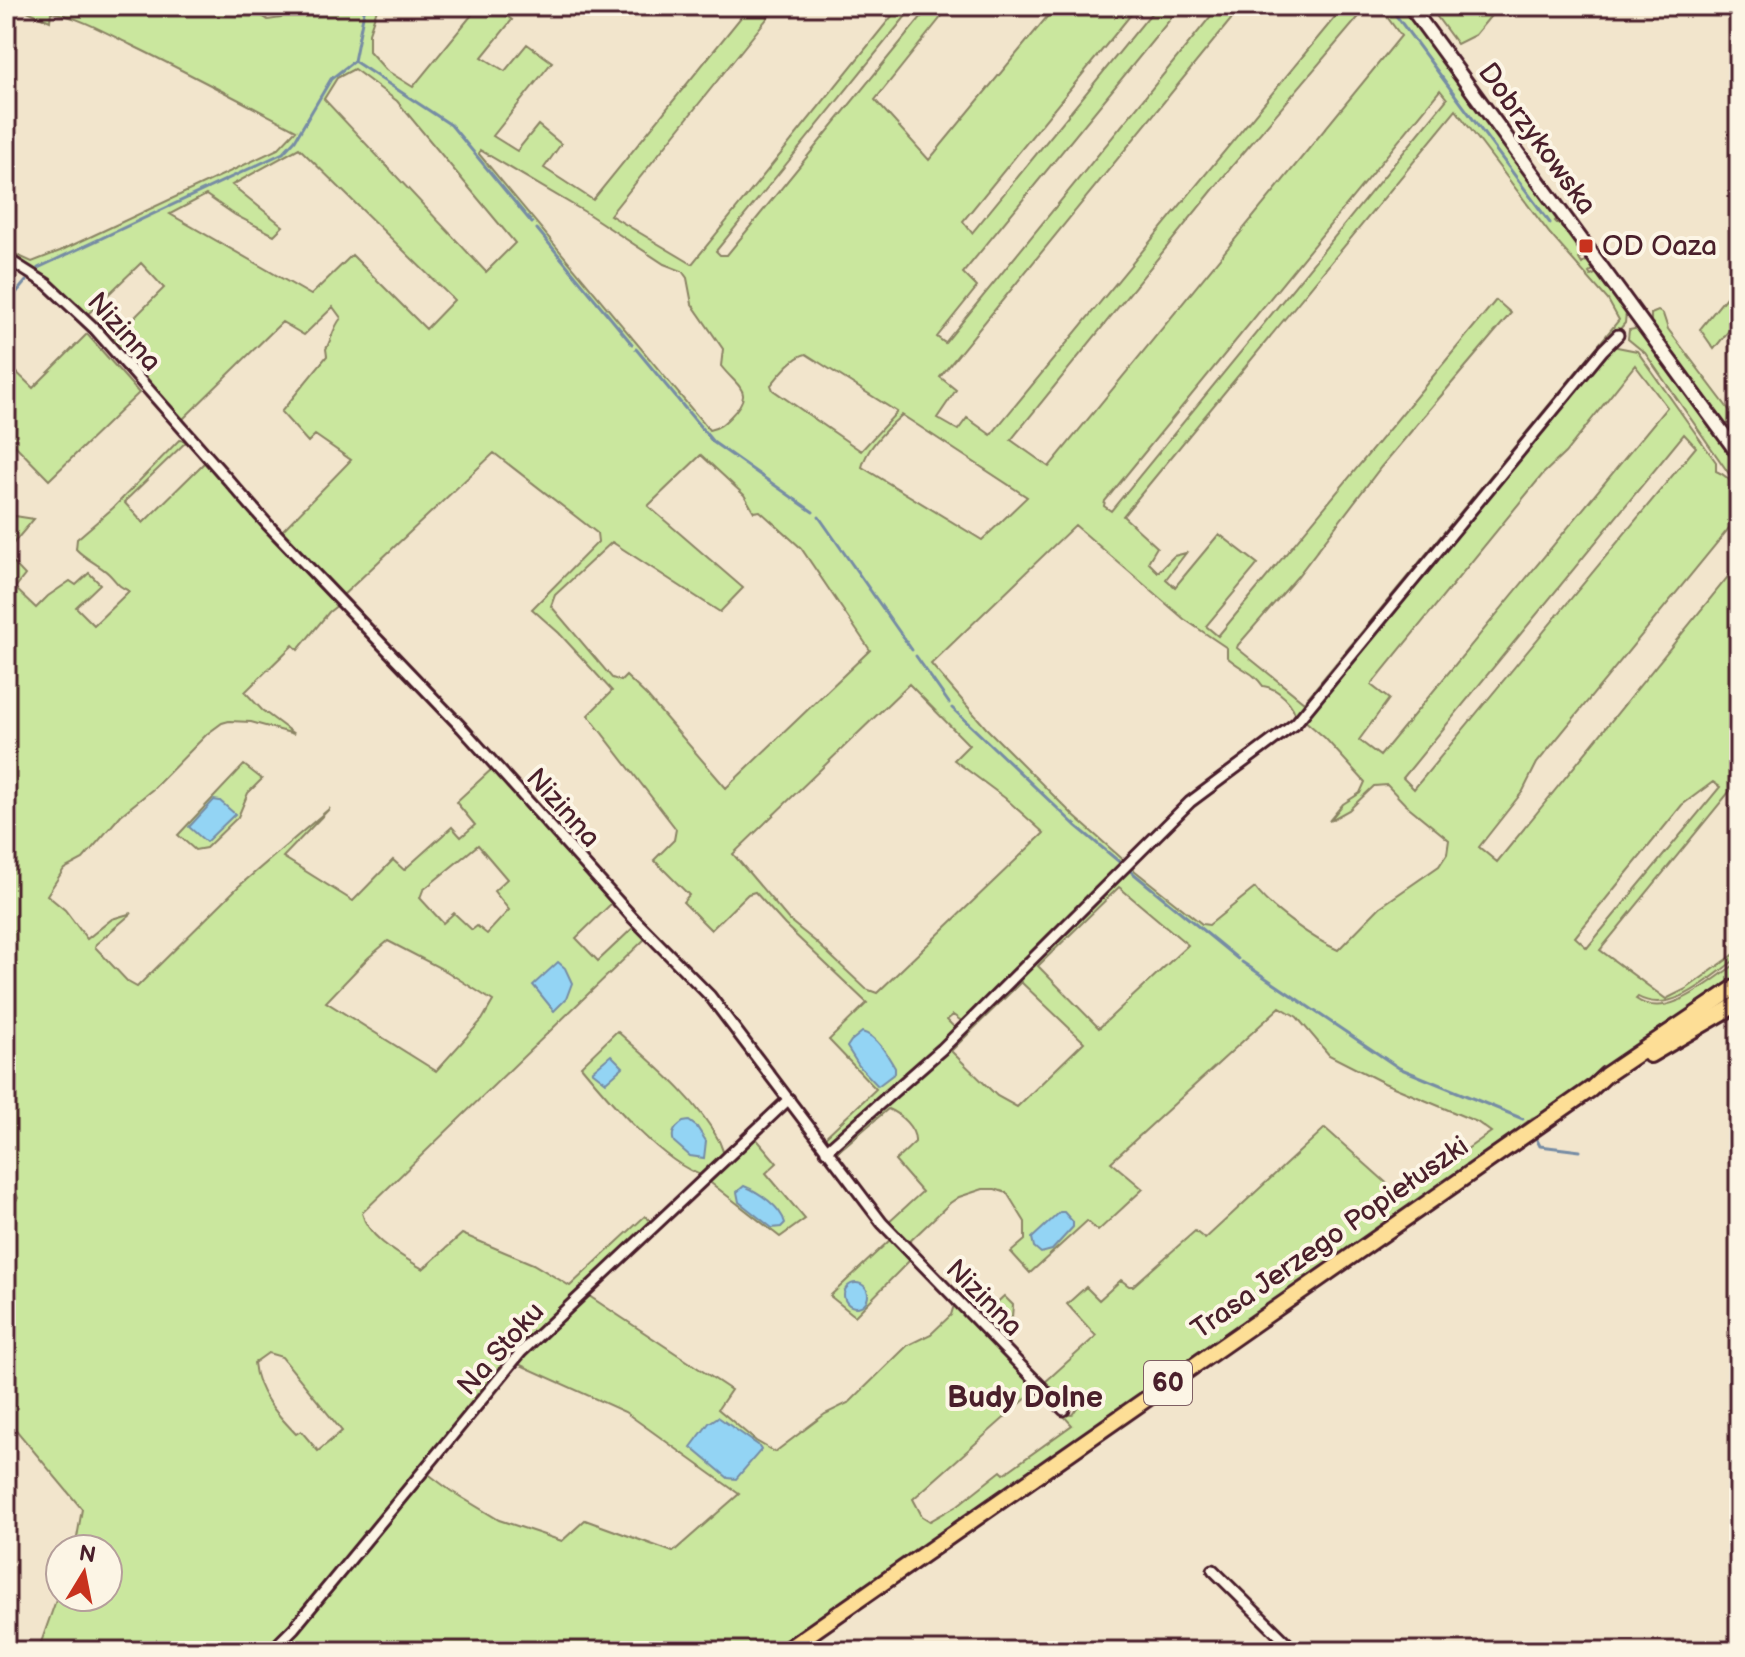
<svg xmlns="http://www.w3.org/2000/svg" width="1745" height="1657" font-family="'Balsamiq Sans',sans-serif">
<rect width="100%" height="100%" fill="#f2e5cc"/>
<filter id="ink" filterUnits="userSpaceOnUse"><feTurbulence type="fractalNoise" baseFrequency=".0125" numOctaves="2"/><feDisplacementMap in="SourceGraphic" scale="16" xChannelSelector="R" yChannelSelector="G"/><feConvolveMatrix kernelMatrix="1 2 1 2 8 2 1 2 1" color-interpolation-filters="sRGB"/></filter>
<g filter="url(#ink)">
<!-- green -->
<g fill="#cae79e" stroke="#8a8364" stroke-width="2" fill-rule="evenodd">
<path d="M16,6H257L258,13L268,20L281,18L289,6H378L369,33V51L386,70L413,87L479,6H494L512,20L482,57L505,71L527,44L552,62L493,136L517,151L538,125L561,144L544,168L593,200L750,6H777L610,215L692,264L900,6H914L716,251L720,255H727L930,6H950L875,100L929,160L1056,6H1138L963,221L972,233L1157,6H1181L963,273L977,287L937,337L945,343L1219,6H1242L940,377L956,390L937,418L958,430L967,418L991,435L1344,6H1368L1233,165L1011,440L1049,467L1401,36L1379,6H1401L1557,219L1555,221L1558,224L1561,223L1583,255L1579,259L1582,264L1587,260L1594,269L1589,273L1591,276L1597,273L1626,312L1625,323L1296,719C1295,704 1278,688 1263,686C1254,672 1240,669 1227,657V648L1184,619L1075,525L931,664L986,728L1075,817L1127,863L1038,946L963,1022L953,1015L947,1020L955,1028L954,1033L828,1142L823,1139L876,1089L829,1040L867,1003L785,925L755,892L748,894L711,930L683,902L689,895L654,860L674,840L676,829L588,715L612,691L559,633L532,609L598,542L597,533L494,453L341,597L280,533L351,460L315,435L308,442L281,412L327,356L326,349C332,338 333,328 341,318L333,307L304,335L282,322L180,422L111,341L164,288L141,263L87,315L40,274L6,255V250L32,262L60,251L278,149L296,130C241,101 187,72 131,45C105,32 79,17 51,12L50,21ZM354,69L397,101L515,243L486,272L324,99L337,78ZM1440,90L1447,99L1111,511L1104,506L1105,501ZM1456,110L1550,234L1608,300L1619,320L1304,702L1237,648L1238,645L1297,577L1381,467L1511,313L1496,300L1218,636L1206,626L1258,564L1219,534L1175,587L1166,579L1186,553L1174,556L1158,572L1148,562L1157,547L1123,516ZM299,148L454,300L426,329L352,255L311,295L170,214L206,195L235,215L274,235L283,226L232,185ZM480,150L585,212L664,264L682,271L687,278L692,304L723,349L721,366C738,388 756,391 730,417C723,424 719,428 709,430L479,154ZM806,354L897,412L861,451L773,390L771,385C780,374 793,357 806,354ZM902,415L1027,497L982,540L862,467C867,447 887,428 902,415ZM701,455L744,495L754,512L760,511L801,548L870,650L726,788L647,696L626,676L621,681L612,678L551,606L555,595L612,542L720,612L743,588L648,506ZM909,684L969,745L954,760L1005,798L1044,833L877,993L866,989L816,942L789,920L733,854Z"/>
<polygon points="1429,6 1499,6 1475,35 1457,44"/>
<polygon points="1739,281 1739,318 1714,349 1700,329"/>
<polygon points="1658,311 1663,314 1668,329 1739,423 1739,445 1651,324 1651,314"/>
<polygon points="1639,328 1739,462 1739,488 1645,353 1628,339 1629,330"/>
<polygon points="87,334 139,393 49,480 6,436 6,362 33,388"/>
<path d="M1612,346L1637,351L1716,462V471C1736,479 1739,495 1739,516L1537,763L1523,791L1479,847L1497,862L1739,563V780L1600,950L1666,999L1686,989L1739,951V957C1712,976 1672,1016 1638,997L1636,999C1668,1022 1712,979 1739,962V978L1545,1113L1532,1118L1508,1137L774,1651H275L427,1473L451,1491L499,1520L562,1541L585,1520L673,1552L739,1494L625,1412L516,1363L586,1294L731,1390L718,1409L756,1441L775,1452L825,1414L850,1402L908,1345L931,1334L951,1315L954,1305L1038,1388L913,1499L922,1516L930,1521L958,1505L1001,1471L1004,1474L1072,1425L1062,1414L1072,1415L1078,1406L1077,1401L1051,1390L1044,1383L1096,1336L1067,1304L1086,1287L1099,1300L1121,1280L1129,1286H1133L1195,1231L1205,1239L1325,1128L1401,1196L1491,1132L1477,1122L1384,1083L1329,1055L1297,1017L1280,1007L1111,1162L1143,1189L1098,1231L1087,1221L1030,1273L1011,1252L1025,1240V1222L1007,1193L995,1189H983L959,1197L950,1203L907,1244L887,1224L922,1192L895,1161L915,1142C916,1128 900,1114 888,1109L834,1155L836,1146L1129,866L1202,924L1209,925L1255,888C1270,909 1315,940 1338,950L1380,907L1439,866L1447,854L1449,840L1405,804L1387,785L1374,786L1349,810L1329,821L1343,804L1360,793L1365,782L1325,738L1304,720ZM1635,365L1667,407L1380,756L1359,740L1389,699L1371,685L1543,474L1565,453ZM1684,434L1696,447L1414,789L1403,778ZM1713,782L1720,787L1587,948L1575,937L1682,805ZM1119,887L1188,945L1099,1028L1038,966ZM1021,982L1084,1042L1017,1107L997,1096L951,1051Z"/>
<path d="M179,440L187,441L124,502L143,523L205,462L338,605L329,612L298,650L293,645L245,692L262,710L294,734L251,722L229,721L222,723L207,734L153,789L121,815L83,859L64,869L47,895L65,910L87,939L112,919L132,913L96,944L95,947L128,982L137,987L239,886L330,808L283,857L353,901L393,860L404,870L452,827L461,837L475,825L456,802L493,768L613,902L576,938L598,961L636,925L647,937L362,1213C368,1239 402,1256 423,1269L462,1234L533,1264L570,1286L645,1216L653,1223L519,1350L287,1632L266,1651H38L60,1589V1597H108V1549H75L82,1509L6,1418V1212L18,1198L13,1187L6,1183V555L25,575L15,588L36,608L48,596L70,581L76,585L89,573L100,584L76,607L94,625L129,591C116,585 118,583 109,574C100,565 85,559 76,549L77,539L113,508ZM478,845L507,879L494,891L509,910L487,934L477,926L472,930L454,913L443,923L420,898L423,890ZM388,941L446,971L493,1001L482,1020L436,1071L326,1002L368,958ZM268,1353L282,1357L342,1431L318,1451L301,1431L296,1434C276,1413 257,1393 254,1363Z"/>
<polygon points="15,516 34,519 6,552 6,517"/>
<polygon points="244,765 262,779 248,793 238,817 206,848 195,850 178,835"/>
<path d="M617,1031C652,1063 695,1097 718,1139C721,1144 722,1150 725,1156L704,1176C662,1163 609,1100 581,1066Z"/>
<polygon points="754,1136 777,1163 766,1173 805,1219 780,1237 707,1180"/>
<polygon points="891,1239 910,1260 855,1316 830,1296"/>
<polygon points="1004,1296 1013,1305 1012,1317 994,1332 980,1318"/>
</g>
<!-- water -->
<g fill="#93d4f4" stroke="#768ca4" stroke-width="2">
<polygon points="214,800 220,801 235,814 206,842 189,827"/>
<polygon points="558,962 565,968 572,983 566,999 554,1011 533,985"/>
<path d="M862,1032C877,1036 887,1054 895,1068V1073L878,1086L859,1066L847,1047L851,1041Z"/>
<polygon points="611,1055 623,1067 606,1082 592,1071"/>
<path d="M689,1121L697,1127L706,1141L704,1158L690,1156L674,1142C670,1133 676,1127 683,1122Z"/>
<path d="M744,1186C759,1192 781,1207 785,1223L781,1227L772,1228L739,1202L737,1192Z"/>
<polygon points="1060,1212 1064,1212 1073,1222 1073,1227 1052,1250 1041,1253 1034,1247 1032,1238"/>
<circle cx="856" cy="1295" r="12"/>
<polygon points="718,1417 758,1445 761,1450 736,1479 728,1478 691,1447 709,1423"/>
</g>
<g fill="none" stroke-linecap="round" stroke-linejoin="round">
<!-- stream -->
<g stroke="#768ca4" stroke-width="3">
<polyline points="365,6 354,61 451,125 532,223"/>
<polyline points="1389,6 1550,223"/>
<polyline points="537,229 632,344"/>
<polyline points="38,268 283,153 295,140 331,79 354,61"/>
<polyline points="6,305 26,281"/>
<polyline points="636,349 713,442 813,512"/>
<polyline points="819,517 912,650"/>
<polyline points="916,656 949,703"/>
<polyline points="952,708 1075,825 1123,865"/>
<polyline points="1128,869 1238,959"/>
<polyline points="1242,962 1399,1068 1523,1119"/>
<polyline points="1537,1140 1540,1146 1580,1151"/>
</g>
<defs>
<g id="street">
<polyline points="6,258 47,284 95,329 268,525 462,728 633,918 710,996 882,1223 1064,1410"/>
<polyline points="826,1151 942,1049 1190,802 1296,723 1603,350 1618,335"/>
<polyline points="1213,1570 1295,1651"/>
<polyline points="271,1651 294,1628 521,1352 789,1099"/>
</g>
<polyline id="secondary" points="1410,6 1739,455"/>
<g id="primary">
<polyline points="1650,1055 1739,1003"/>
<polyline points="785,1651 1591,1089 1606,1075 1739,985"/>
</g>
</defs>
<!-- street casing -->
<use href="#street" stroke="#4a1f2b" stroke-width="15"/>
<!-- secondary casing -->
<use href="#secondary" stroke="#4a1f2b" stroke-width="18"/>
<!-- primary casing -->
<use href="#primary" stroke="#4a1f2b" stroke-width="20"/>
<!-- street -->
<use href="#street" stroke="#fcf5e5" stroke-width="9"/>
<!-- secondary -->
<use href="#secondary" stroke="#fcf5e5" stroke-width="12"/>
<!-- primary -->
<use href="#primary" stroke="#fdde96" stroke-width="14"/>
</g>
</g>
<!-- markers -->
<rect fill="#c8321e" stroke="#fcf5e5" stroke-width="3" x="1578" y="238" width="16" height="16" rx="4"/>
<g text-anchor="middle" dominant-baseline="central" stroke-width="8" stroke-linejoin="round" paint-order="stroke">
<!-- shield labels -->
<rect fill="#fcf5e5" stroke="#7f5f63" stroke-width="2" x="1144" y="1361" width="48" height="44" rx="6"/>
<g font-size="26" font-weight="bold" fill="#4a1f2b">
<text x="1168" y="1383">60</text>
</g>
<!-- street labels -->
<g font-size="28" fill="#4a1f2b" stroke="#fcf5e5">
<text transform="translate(1537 139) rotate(54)">Dobrzykowska</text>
<text transform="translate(124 332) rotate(48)">Nizinna</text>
<text transform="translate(563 808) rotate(48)">Nizinna</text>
<text transform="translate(1330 1238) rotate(-35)">Trasa Jerzego Popiełuszki</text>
<text transform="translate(984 1298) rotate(45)">Nizinna</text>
<text transform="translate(501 1349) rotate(-48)">Na Stoku</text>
</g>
<!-- poi labels -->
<g font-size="28" fill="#4a1f2b" stroke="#fcf5e5" text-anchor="start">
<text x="1602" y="246">OD Oaza</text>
</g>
<!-- neighbourhood labels -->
<g font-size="30" font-weight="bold" fill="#4a1f2b" stroke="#fcf5e5">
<text x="1025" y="1398">Budy Dolne</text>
</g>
</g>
<!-- margin -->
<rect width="1745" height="1657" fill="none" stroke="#fcf5e5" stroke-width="32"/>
<rect x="16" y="16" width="1713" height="1625" fill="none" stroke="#4a1f2b" stroke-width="3" filter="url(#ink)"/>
<!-- north arrow -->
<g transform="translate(84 1573) rotate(10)"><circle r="38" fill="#fcf5e5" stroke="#b59f9b" stroke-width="2"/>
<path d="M0-6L14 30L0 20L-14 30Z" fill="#c8321e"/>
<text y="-12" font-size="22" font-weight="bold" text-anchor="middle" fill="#4a1f2b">N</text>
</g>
</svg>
